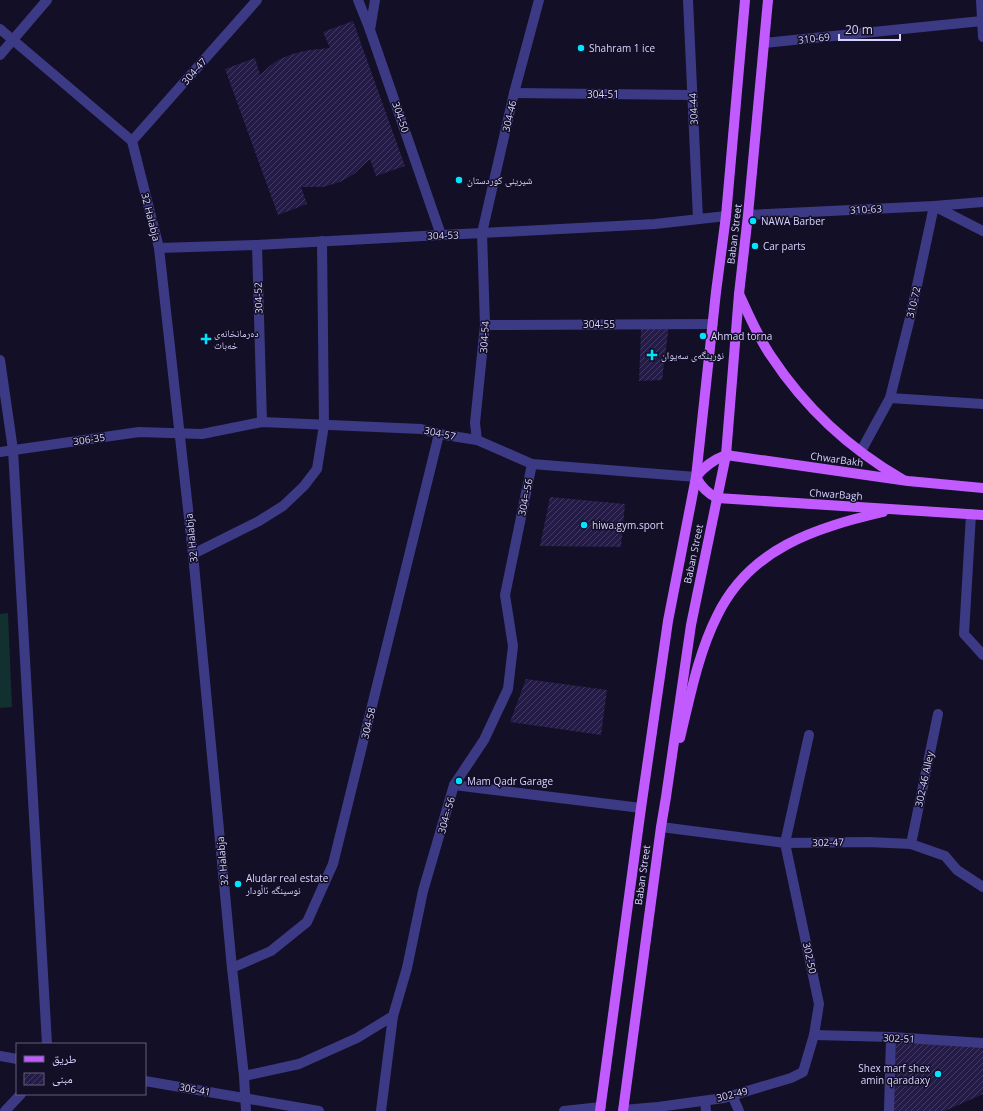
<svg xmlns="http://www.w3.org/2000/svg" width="983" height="1111" font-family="'Open Sans','Noto Naskh Arabic',sans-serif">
<defs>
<pattern id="building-hatch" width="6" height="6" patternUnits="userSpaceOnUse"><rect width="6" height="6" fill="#241b47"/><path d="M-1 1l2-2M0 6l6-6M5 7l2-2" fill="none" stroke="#433b63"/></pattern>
</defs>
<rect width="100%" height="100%" fill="#130f26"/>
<!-- garden -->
<polygon fill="#12302f" points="8,613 12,707 0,708 0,614"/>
<!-- building -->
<g fill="url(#building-hatch)">
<polygon points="353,21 405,166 376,176 370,159 354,174 340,182 323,187 301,187 307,204 278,215 225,69 255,58 260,75 271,65 278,60 292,54 309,50 330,48 323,32"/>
<polygon points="669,325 662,380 639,381 641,329"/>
<polygon points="550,497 625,504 621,547 540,546"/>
<polygon points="526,679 607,690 601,735 510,722"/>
<polygon points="896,1041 983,1046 983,1094 945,1111 895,1111 893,1109"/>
</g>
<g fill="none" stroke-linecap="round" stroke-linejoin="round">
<!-- minor -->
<g stroke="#3d3a85" stroke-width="10">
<polyline points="358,0 370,30 441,235"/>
<polyline points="688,0 698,219"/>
<polyline points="981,0 983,37"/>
<polyline points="0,29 132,141 159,248 193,554 232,968 244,1076 246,1111"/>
<polyline points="370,30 375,0"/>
<polyline points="764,43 982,21"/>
<polyline points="0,55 47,0"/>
<polyline points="514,93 693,95"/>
<polyline points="132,141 257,0"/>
<polyline points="748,215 934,206 983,202"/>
<polyline points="257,245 262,422"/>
<polyline points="159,248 257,245 441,235 482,233 655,224 726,216"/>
<polyline points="485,325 713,324"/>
<polyline points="0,360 13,450 47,1044"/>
<polyline points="890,398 983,404"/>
<polyline points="477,440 475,423 485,325 482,233 514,93 539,0"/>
<polyline points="861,451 890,398 910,318 934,206 983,231"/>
<polyline points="0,452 139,432 202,434 262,422 421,429 439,434 477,440 532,464 696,477"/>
<polyline points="971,514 964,634 983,655"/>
<polyline points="193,554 259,521 283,506 304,486 317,469 324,425 322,241"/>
<polyline points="454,785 641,808"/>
<polyline points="661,827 785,843 868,842 911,844 945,856 957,870 983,887"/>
<polyline points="911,844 938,714"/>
<polyline points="232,968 271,951 307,922 333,864 439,434"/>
<polyline points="814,1035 891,1037 983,1043"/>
<polyline points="0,1056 17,1059"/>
<polyline points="244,1076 299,1064 357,1038 393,1016 407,968 423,891 454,785 484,740 508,689 513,646 505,595 532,464"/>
<polyline points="145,1081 319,1111"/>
<polyline points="732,1095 739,1111"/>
<polyline points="705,1101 706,1111"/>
<polyline points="623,1110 658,1107 724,1098 791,1078 803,1072 814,1035 819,1004 785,843 809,735"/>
<polyline points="5,1111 21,1094"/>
<polyline points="381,1111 393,1016"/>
<polyline points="564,1111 601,1107"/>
<polyline points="889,1111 891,1037"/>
</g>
<!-- major -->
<g stroke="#c25bff" stroke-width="10">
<path d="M739,294C749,315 758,337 771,356C806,409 848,448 902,479"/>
<path d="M983,488L908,481L726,455C713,460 704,466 696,477C701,487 707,493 717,498L983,515"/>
<path d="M680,738C690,697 698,654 717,616C750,548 815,528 883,512"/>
<polyline points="600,1111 641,808 668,621 696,477 716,292 726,216 745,0"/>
<polyline points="623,1111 661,827 666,797 691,625 726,455 739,294 748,215 768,0"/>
</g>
</g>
<!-- markers -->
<g fill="#00e5ff" stroke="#130f26" stroke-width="1.5">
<circle cx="581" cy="48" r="4"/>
<circle cx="459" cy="180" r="4"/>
<circle cx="753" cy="221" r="4"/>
<circle cx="755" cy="246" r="4"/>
<circle cx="703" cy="336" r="4"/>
<path d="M204 333h4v4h4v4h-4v4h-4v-4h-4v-4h4z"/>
<path d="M650 349h4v4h4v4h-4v4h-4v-4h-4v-4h4z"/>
<circle cx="584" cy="525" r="4"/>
<circle cx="459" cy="781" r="4"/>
<circle cx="238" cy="884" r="4"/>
<circle cx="938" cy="1074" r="4"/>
</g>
<g text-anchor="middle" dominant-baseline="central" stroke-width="3" stroke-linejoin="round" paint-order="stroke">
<!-- street labels -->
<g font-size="10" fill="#d9d4ff" stroke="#130f26">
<text transform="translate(814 38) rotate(-6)">310-69</text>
<text transform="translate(194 71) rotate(-49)">304-47</text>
<text x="603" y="94">304-51</text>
<text transform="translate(693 109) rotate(-93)">304-44</text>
<text transform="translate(509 116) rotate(-77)">304-46</text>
<text transform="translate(401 117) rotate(71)">304-50</text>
<text transform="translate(866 209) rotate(-3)">310-63</text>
<text transform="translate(151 217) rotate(76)">32 Halabja</text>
<text transform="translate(734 234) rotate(-83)">Baban Street</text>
<text transform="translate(443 235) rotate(-2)">304-53</text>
<text transform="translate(258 298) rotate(-92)">304-52</text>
<text transform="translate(913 302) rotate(-77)">310-72</text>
<text x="599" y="324">304-55</text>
<text transform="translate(484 337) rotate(-86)">304-54</text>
<text transform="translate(440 433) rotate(12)">304-57</text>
<text transform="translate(89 439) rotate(-8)">306-35</text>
<text transform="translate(837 459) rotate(8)">ChwarBakh</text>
<text transform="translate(836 494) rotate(4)">ChwarBagh</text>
<text transform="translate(525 497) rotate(-78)">304=-56</text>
<text transform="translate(191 538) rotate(-96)">32 Halabja</text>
<text transform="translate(693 554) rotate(-78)">Baban Street</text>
<text transform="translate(368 723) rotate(-76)">304-58</text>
<text transform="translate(924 779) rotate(-78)">302-46 Alley</text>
<text transform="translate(446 815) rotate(-74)">304=-56</text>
<text transform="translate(828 842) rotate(-1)">302-47</text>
<text transform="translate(222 861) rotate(-95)">32 Halabja</text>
<text transform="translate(642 875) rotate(-82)">Baban Street</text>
<text transform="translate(810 958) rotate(78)">302-50</text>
<text transform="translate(899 1038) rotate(3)">302-51</text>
<text transform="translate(195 1089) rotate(10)">306-41</text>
<text transform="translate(732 1094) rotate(-14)">302-49</text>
</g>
<!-- poi labels -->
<g font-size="10" fill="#d9d4ff" stroke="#130f26" text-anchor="start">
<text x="589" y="48">Shahram 1 ice</text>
<text x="467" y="180">شیرینی کوردستان</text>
<text x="761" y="221">NAWA Barber</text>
<text x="763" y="246">Car parts</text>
<text x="214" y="333">دەرمانخانەی<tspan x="214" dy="12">خەبات</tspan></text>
<text x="711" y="336">Ahmad torna</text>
<text x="661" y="355">نۆرینگەی سەیوان</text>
<text x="592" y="525">hiwa.gym.sport</text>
<text x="467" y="781">Mam Qadr Garage</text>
<text x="246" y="878">Aludar real estate<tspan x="246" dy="12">نوسینگە ئاڵودار</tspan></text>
<text x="930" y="1068" text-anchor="end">Shex marf shex<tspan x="930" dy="12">amin qaradaxy</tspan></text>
</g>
</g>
<!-- legend -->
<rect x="16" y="1043" width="130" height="52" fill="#130f26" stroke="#625e7d"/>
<rect x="24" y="1056" width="20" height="6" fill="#c25bff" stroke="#625e7d"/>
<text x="52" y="1063" font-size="12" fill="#d9d4ff">طريق</text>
<rect x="24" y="1073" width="20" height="12" fill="url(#building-hatch)" stroke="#625e7d"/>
<text x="52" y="1083" font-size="12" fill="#d9d4ff">مبنى</text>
<!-- scale -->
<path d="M839 34v6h61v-6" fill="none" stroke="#d9d4ff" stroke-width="2"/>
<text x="845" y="34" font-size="12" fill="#d9d4ff" stroke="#130f26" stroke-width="3" paint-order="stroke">20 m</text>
</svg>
